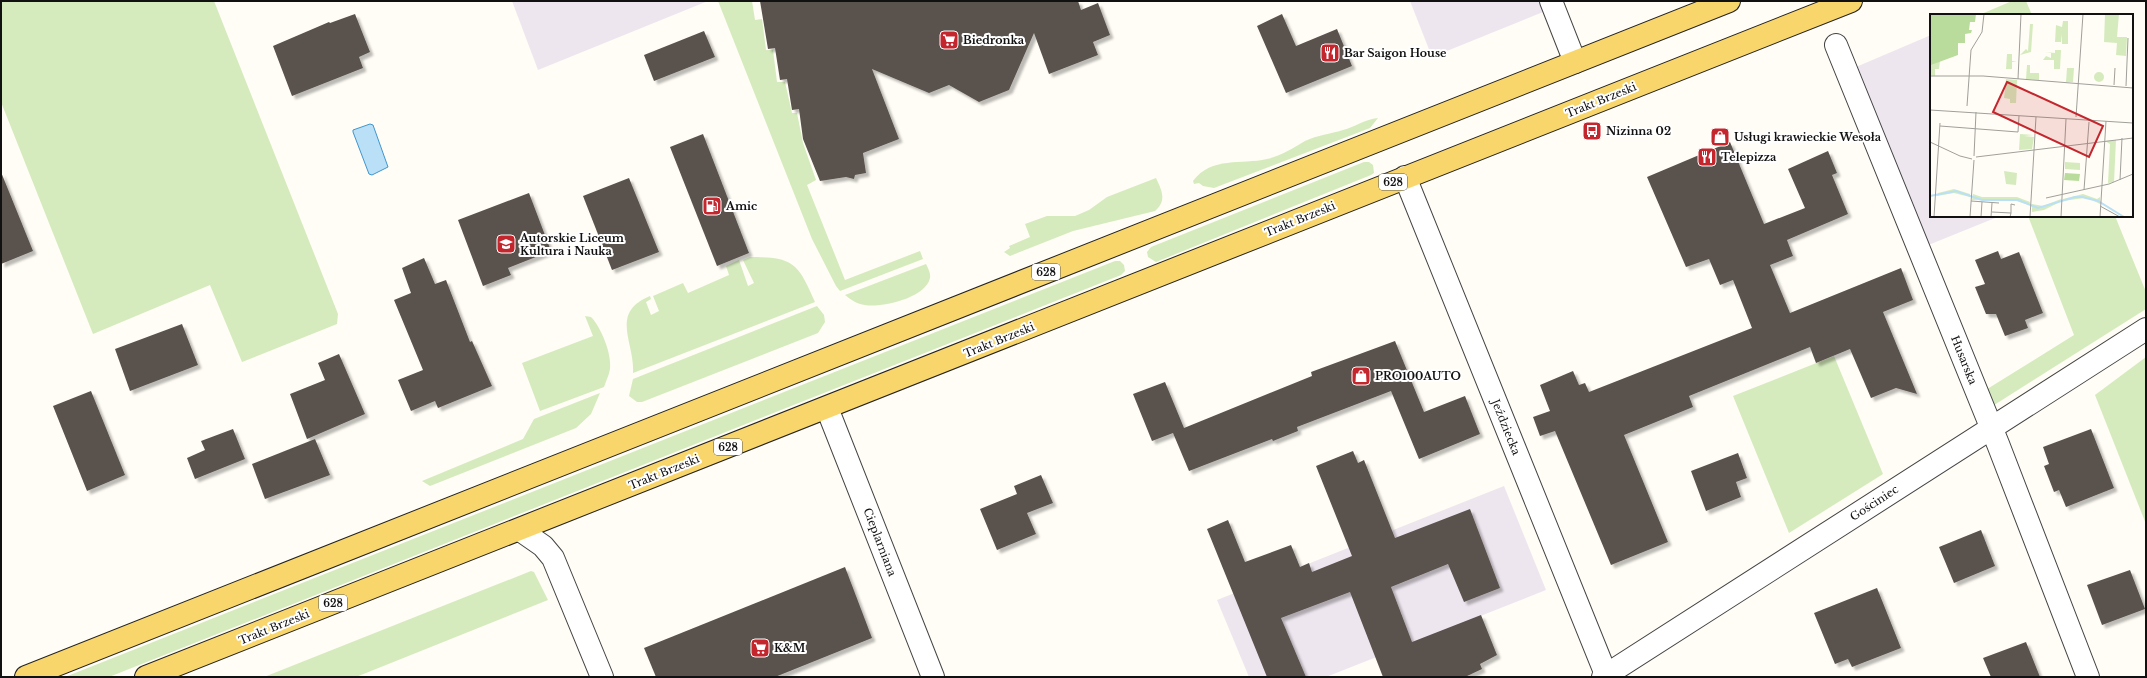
<svg xmlns="http://www.w3.org/2000/svg" width="2147" height="678" font-family="'Libre Baskerville',serif">
<defs>
<filter id="shadow"><feDropShadow dx="3.5" dy="3.5" stdDeviation="1" flood-color="#0004"/></filter>
</defs>
<rect width="100%" height="100%" fill="#fffdf5"/>
<!-- industrial -->
<g fill="#eee6ef">
<polygon points="512,1 708,1 538,70"/>
<polygon points="1410,1 1539,1 1543,12 1432,57"/>
<polygon points="1931,35 1931,216 2000,216 1926,246 1856,67"/>
<polygon points="1504,486 1546,590 1326,677 1249,677 1217,600"/>
</g>
<!-- green -->
<g fill="#d5ebbd">
<polygon points="1,1 214,1 338,314 337,324 242,362 210,285 93,334 1,102"/>
<polygon points="718,1 752,1 755,20 762,19 766,50 773,50 777,82 785,82 792,113 797,113 803,143 816,180 807,185 845,280 920,251 923,259 840,291 836,286 812,239"/>
<polygon points="2012,1 2026,1 2032,15 1979,15"/>
<path d="M1378,118L1370,128L1214,188L1203,186L1199,183L1194,184L1193,181C1212,156 1241,165 1267,159C1281,156 1293,148 1305,141C1318,135 1330,134 1343,130C1355,127 1365,119 1378,118Z"/>
<polygon points="1364,162 1369,162 1373,165 1374,173 1371,175 1156,262 1148,257 1147,252 1151,247"/>
<path d="M1156,178C1162,191 1167,200 1155,211L1073,231L1010,256L1004,252L1010,248L1009,246L1030,237L1025,224L1047,216H1075L1089,210L1107,197Z"/>
<polygon points="2028,216 2115,216 2146,292 2146,309 1991,407 1984,391 2074,335"/>
<path d="M750,257C794,257 798,263 815,302L633,373C635,342 609,313 650,296L651,299L646,302L651,315L659,311L653,296L683,283L688,293L729,275L726,266L739,260L748,286L754,283L743,260Z"/>
<polygon points="1115,261 1120,261 1124,265 1125,271 1121,275 109,677 65,677"/>
<path d="M926,264C928,268 931,274 930,278C926,298 881,308 865,305C857,304 851,300 845,295Z"/>
<polygon points="817,306 824,315 825,322 818,333 642,402 637,402 629,396 633,379"/>
<path d="M585,316L591,317C601,327 612,354 610,369C609,375 606,381 604,387L540,411L522,363L593,336Z"/>
<polygon points="1834,356 1883,474 1789,533 1733,396"/>
<polygon points="2146,357 2146,524 2095,395"/>
<polygon points="600,393 591,414 576,428 430,486 422,481 523,439 534,419"/>
<polygon points="531,571 534,572 548,600 356,677 264,677"/>
</g>
<!-- water -->
<polygon fill="#b9e0f7" stroke="#3f96cf" points="370,124 373,125 388,167 372,175 369,174 353,132 353,130"/>
<!-- building -->
<g fill="#5a524d" filter="url(#shadow)">
<polygon points="760,1 1078,1 1081,10 1098,3 1110,35 1093,42 1098,55 1049,74 1034,33 1009,90 979,102 949,85 929,93 872,69 899,139 863,153 866,173 855,175 854,179 846,177 820,181 803,139 799,109 792,110 787,79 780,80 775,48 768,49"/>
<polygon points="355,14 370,52 359,57 363,68 292,96 273,46 329,22 330,23"/>
<polygon points="1282,14 1296,46 1337,29 1352,66 1286,93 1257,26"/>
<polygon points="704,31 715,57 654,81 644,55"/>
<polygon points="703,134 749,253 717,266 670,147"/>
<polygon points="1730,142 1764,224 1805,208 1788,169 1828,151 1837,173 1832,175 1848,214 1787,240 1793,256 1770,265 1790,313 1901,268 1913,300 1883,312 1917,394 1896,388 1871,398 1850,349 1816,363 1810,347 1689,396 1693,407 1624,435 1668,542 1611,565 1555,431 1540,436 1533,417 1550,411 1540,385 1573,371 1579,385 1585,383 1589,392 1752,328 1733,280 1720,285 1709,259 1686,267 1647,177"/>
<polygon points="1,172 33,251 1,264"/>
<polygon points="629,178 659,252 612,270 583,196"/>
<polygon points="529,193 551,251 508,268 511,275 483,286 458,220"/>
<polygon points="1998,251 2001,259 2019,252 2043,313 2025,320 2028,328 2005,336 1996,314 1986,314 1975,287 1985,284 1975,260"/>
<polygon points="424,258 435,284 446,280 470,342 472,341 492,386 438,408 435,401 411,411 398,380 423,370 394,300 411,293 402,268"/>
<polygon points="182,324 198,365 130,391 115,349"/>
<polygon points="1395,341 1424,412 1465,396 1480,434 1419,459 1391,391 1297,427 1298,431 1273,441 1272,439 1189,471 1173,433 1152,441 1133,394 1165,382 1184,428 1312,376 1311,372"/>
<polygon points="339,354 365,414 307,439 290,394 325,380 318,363"/>
<polygon points="91,391 125,475 87,491 53,406"/>
<polygon points="233,429 245,459 195,479 187,458 205,450 201,441"/>
<polygon points="2091,429 2114,488 2066,507 2059,490 2054,492 2044,466 2049,464 2043,447"/>
<polygon points="315,439 330,475 265,499 252,464"/>
<polygon points="1353,451 1358,463 1364,460 1395,538 1470,509 1500,588 1464,602 1448,564 1391,587 1412,642 1481,615 1497,655 1480,664 1482,669 1465,677 1383,677 1350,592 1281,618 1306,677 1267,677 1207,529 1228,520 1245,562 1291,545 1300,567 1309,563 1312,572 1352,556 1316,466"/>
<polygon points="1738,453 1747,478 1736,482 1741,497 1706,511 1691,471"/>
<polygon points="1041,475 1053,503 1027,513 1036,534 997,550 980,509 1017,494 1014,486"/>
<polygon points="1981,530 1995,566 1954,583 1939,547"/>
<polygon points="845,567 872,638 775,677 656,677 644,648"/>
<polygon points="2130,570 2145,609 2102,625 2087,585"/>
<polygon points="1877,588 1901,648 1852,667 1848,659 1835,664 1814,613"/>
<polygon points="2026,642 2040,677 1991,677 1983,658"/>
</g>
<g fill="none" stroke-linecap="round" stroke-linejoin="round">
<defs>
<g id="minor">
<polyline points="1551,1 1575,62"/>
<polyline points="1836,45 1998,444 2088,677"/>
<polyline points="1405,177 1607,677"/>
<polyline points="827,408 933,677"/>
<polyline points="520,530 543,546 553,558 602,677"/>
<polyline points="1603,677 2146,329"/>
</g>
<g id="major">
<polyline points="26,677 1729,1"/>
<polyline points="146,677 1851,1"/>
</g>
</defs>
<!-- minor casing -->
<use href="#minor" stroke="#444" stroke-width="24"/>
<!-- major casing -->
<use href="#major" stroke="#222" stroke-width="24"/>
<!-- minor -->
<use href="#minor" stroke="#fff" stroke-width="22"/>
<!-- major -->
<use href="#major" stroke="#f9d66b" stroke-width="22"/>
</g>
<!-- icons -->
<defs>
<symbol id="supermarket-square" viewBox="-11 -11 22 22"><rect x="-9" y="-9" width="18" height="18" rx="4" fill="#c4262e" stroke="#fff"/><path d="M-6-5.5h2.5l.6 2H6L4.5 2H-2.5L-4.4-4H-6ZM-1.5 3.2a1.3 1.3 0 1 0 .1 0ZM3 3.2a1.3 1.3 0 1 0 .1 0Z" fill="#fff"/></symbol>
<symbol id="restaurant-square" viewBox="-11 -11 22 22"><rect x="-9" y="-9" width="18" height="18" rx="4" fill="#c4262e" stroke="#fff"/><path d="M-5-6h1v4h1v-4h1v4h1v-4h1v5L-1.5 .5V6h-2V.5L-5-1ZM5-6V6H3V1.5H1.5Q1.5-4 5-6Z" fill="#fff"/></symbol>
<symbol id="bus-square" viewBox="-11 -11 22 22"><rect x="-9" y="-9" width="18" height="18" rx="4" fill="#c4262e" stroke="#fff"/><path d="M-5-6H5V4H4V6H2V4H-2V6H-4V4H-5ZM-3.5-4V0h7V-4ZM-3.5 1.2v1.5H-2V1.2ZM2 1.2v1.5H3.5V1.2Z" fill="#fff"/></symbol>
<symbol id="shop-square" viewBox="-11 -11 22 22"><rect x="-9" y="-9" width="18" height="18" rx="4" fill="#c4262e" stroke="#fff"/><path d="M-5-2.5h2.3a2.7 3.5 0 0 1 5.4 0H5L5.5 6h-11ZM-1.5-2.5h3a1.5 2.3 0 0 0-3 0Z" fill="#fff"/></symbol>
<symbol id="fuel-square" viewBox="-11 -11 22 22"><rect x="-9" y="-9" width="18" height="18" rx="4" fill="#c4262e" stroke="#fff"/><path d="M-5.5-6h7V0h2V4h1.3V-2.5L3-4.5l.8-.8L6-3V5H2.5V1h-1V6h-7ZM-4.2-4.7v3.2H.2V-4.7Z" fill="#fff"/></symbol>
<symbol id="school-square" viewBox="-11 -11 22 22"><rect x="-9" y="-9" width="18" height="18" rx="4" fill="#c4262e" stroke="#fff"/><path d="M0-5L7-2L0 1L-7-2ZM-4 1L0 2.5L4 1V4Q0 6-4 4Z" fill="#fff"/></symbol>
</defs>
<g fill-rule="evenodd">
<use href="#supermarket-square" x="938" y="29" width="22" height="22"/>
<use href="#restaurant-square" x="1319" y="42" width="22" height="22"/>
<use href="#bus-square" x="1581" y="120" width="22" height="22"/>
<use href="#shop-square" x="1709" y="126" width="22" height="22"/>
<use href="#restaurant-square" x="1696" y="146" width="22" height="22"/>
<use href="#fuel-square" x="701" y="195" width="22" height="22"/>
<use href="#school-square" x="495" y="233" width="22" height="22"/>
<use href="#shop-square" x="1350" y="365" width="22" height="22"/>
<use href="#supermarket-square" x="749" y="637" width="22" height="22"/>
</g>
<g text-anchor="middle" dominant-baseline="central" stroke-width="4" stroke-linejoin="round" paint-order="stroke">
<!-- shield labels -->
<g fill="#fff" stroke="#585858" stroke-width="1">
<rect x="1379" y="174" width="28" height="16" rx="3"/>
<rect x="1032" y="264" width="28" height="16" rx="3"/>
<rect x="714" y="439" width="28" height="16" rx="3"/>
<rect x="319" y="595" width="28" height="16" rx="3"/>
</g>
<g font-size="10" font-weight="bold" fill="#111">
<text x="1393" y="182">628</text>
<text x="1046" y="272">628</text>
<text x="728" y="447">628</text>
<text x="333" y="603">628</text>
</g>
<!-- poi labels -->
<g font-size="11" font-weight="bold" fill="#111" stroke="#fff" text-anchor="start">
<text x="963" y="40">Biedronka</text>
<text x="1344" y="53">Bar Saigon House</text>
<text x="1606" y="131">Nizinna 02</text>
<text x="1734" y="137">Usługi krawieckie Wesoła</text>
<text x="1721" y="157">Telepizza</text>
<text x="726" y="206">Amic</text>
<text x="520" y="238">Autorskie Liceum<tspan x="520" dy="13">Kultura i Nauka</tspan></text>
<text x="1375" y="376">PRO100AUTO</text>
<text x="774" y="648">K&amp;M</text>
</g>
<!-- street labels -->
<g font-size="11" fill="#111" stroke="#fff">
<text transform="translate(1601 100) rotate(-22)">Trakt Brzeski</text>
<text transform="translate(1300 219) rotate(-22)">Trakt Brzeski</text>
<text transform="translate(999 340) rotate(-22)">Trakt Brzeski</text>
<text transform="translate(1964 360) rotate(68)">Husarska</text>
<text transform="translate(1506 427) rotate(68)">Jeździecka</text>
<text transform="translate(664 472) rotate(-22)">Trakt Brzeski</text>
<text transform="translate(1874 503) rotate(-33)">Gościniec</text>
<text transform="translate(880 542) rotate(69)">Cieplarniana</text>
<text transform="translate(274 627) rotate(-22)">Trakt Brzeski</text>
</g>
</g>
<!-- overview -->
<g transform="translate(1930 14)">
<rect width="203" height="203" fill="#fffdf5"/>
<path d="M175,0H189L187,23H197L196,42L186,41L187,29L174,28ZM133,7H138V30H132V20L131,28H125L126,11L132,13ZM100,10H103L101,38L90,41L96,35L98,37ZM125,36H131L130,55H124V46H113L116,42L121,44V39L115,38L125,39ZM77,40H82V47H87L82,48V55H76ZM10,47L9,55H5V62L0,61L1,49ZM97,51H100V59H109V66L96,65ZM137,54H144L143,68H136ZM164 63a5 5 0 1 1 10 0a5 5 0 1 1-10 0ZM76,65L87,66L86,89H80V85L74,84ZM90,120L104,121L94,122L104,123L102,135L89,136ZM186,126L184,168L178,169L180,130L175,127ZM135,148L150,149V156L135,155ZM74,157L87,159L86,171L76,170ZM24,175L40,180V183L24,179L7,182L8,179ZM43,180L52,183H87L100,188L99,191L80,185L42,186ZM153,180L167,185L170,183V190L162,186L161,189L162,186L154,184L133,187V185ZM131,185L130,188L114,196L102,198V190L113,192Z" fill="#d5ebbd"/>
<path d="M0,0H46L45,8H40L39,16H42L41,19L35,20V29H28V41L1,51ZM135,159L150,160L149,167L134,166Z" fill="#b9dc9c"/>
<path fill="none" stroke="#b9e0f7" stroke-width="2" d="M0,182L26,177L52,186H88L108,194L145,183H152L168,187L194,203"/>
<path fill="none" stroke="#a09f9a" stroke-width="1" d="M0,62H53L203,74M88,65L91,0M184,71L185,54M196,72L198,24M37,92L41,36L52,18L54,0M0,96L203,109M146,103L153,0M10,112L88,118L89,102M0,128L30,142L42,145M44,142L46,98M46,143L203,124M190,166L192,124M154,176L159,108M116,184L179,170L203,160M41,187L69,189M170,192L190,203M62,198L81,199L80,203M81,199V190L85,191M4,203L10,109M40,203L44,146M51,203L52,188M61,203L62,189M100,203L106,103M131,203L136,105M170,203L176,107"/>
<path fill="#c4262e" fill-opacity="0.15" stroke="#c4262e" stroke-width="2" d="M77,68L173,112L159,143L63,98Z"/>
<rect width="203" height="203" fill="none" stroke="#111" stroke-width="2"/>
</g>
<!-- border -->
<rect width="2147" height="678" fill="none" stroke="#111111" stroke-width="4"/>
</svg>
